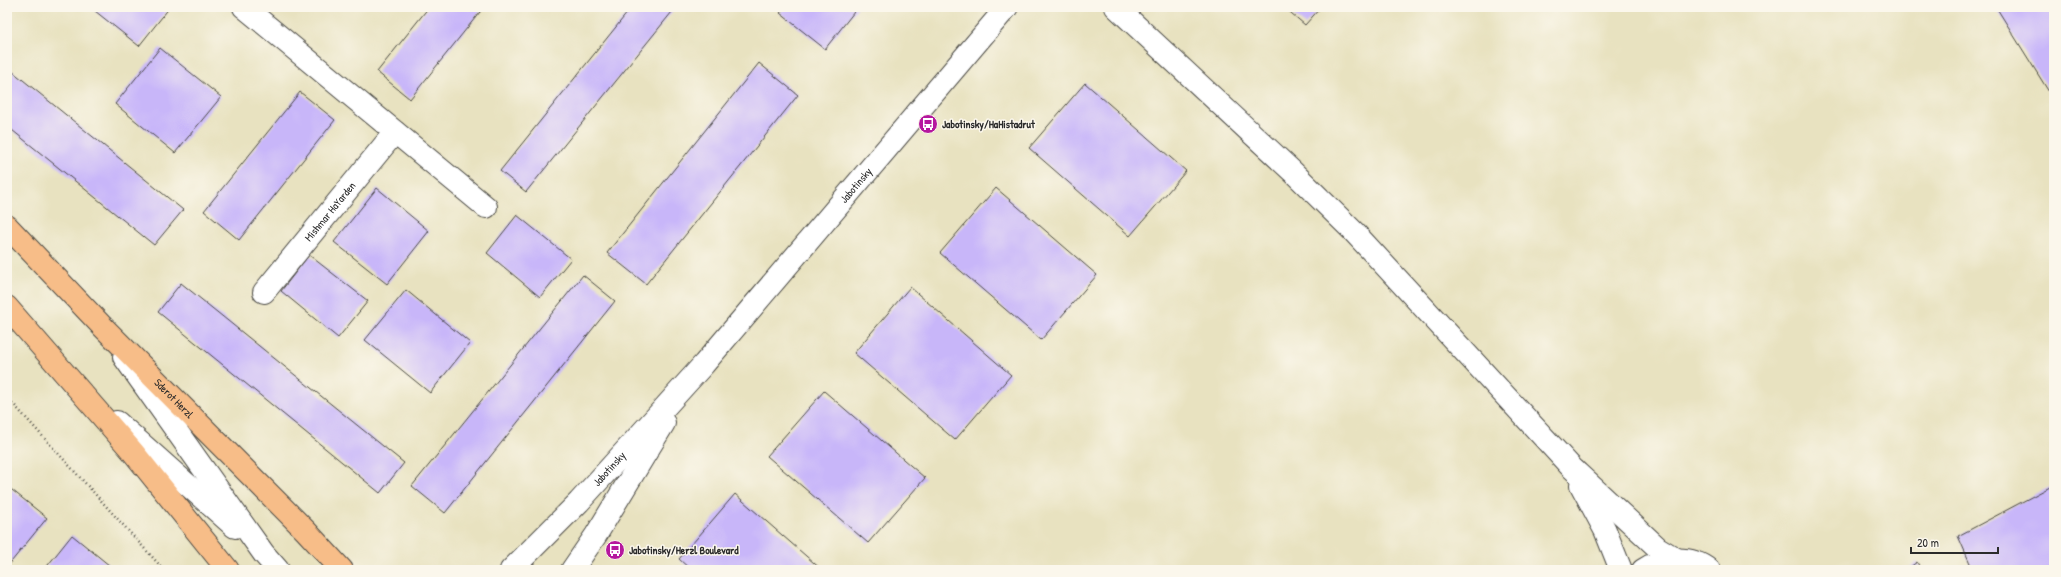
<svg xmlns="http://www.w3.org/2000/svg" width="2061" height="577" font-family="'Patrick Hand',sans-serif">
<rect width="100%" height="100%" fill="#fbf7ec"/>
<filter id="ink" filterUnits="userSpaceOnUse"><feTurbulence type="fractalNoise" baseFrequency=".025" numOctaves="2"/><feDisplacementMap in="SourceGraphic" scale="8" xChannelSelector="R" yChannelSelector="G"/><feConvolveMatrix kernelMatrix="1 2 1 2 8 2 1 2 1" color-interpolation-filters="sRGB"/></filter>
<filter id="wash" filterUnits="userSpaceOnUse"><feTurbulence type="fractalNoise" baseFrequency=".012" numOctaves="4" result="noise"/><feDisplacementMap in="SourceGraphic" scale="16" xChannelSelector="R" yChannelSelector="G"/><feGaussianBlur stdDeviation="0.9" result="paint"/><feColorMatrix in="noise" values="0 0 0 0 0 0 0 0 0 0 0 0 0 0 0 0 0 1.4 0 .05"/><feComposite in="paint" operator="in"/></filter>
<g filter="url(#wash)">
<rect width="100%" height="100%" fill="#e8e2c0"/>
<g id="blocks">
<!-- building -->
<g fill="#c8b6f9">
<polygon points="90,7 170,7 139,46"/>
<polygon points="429,7 484,7 410,99 377,72"/>
<polygon points="632,7 676,7 526,192 500,171"/>
<polygon points="785,7 858,7 825,49 780,13"/>
<polygon points="1284,7 1321,7 1305,25"/>
<polygon points="1996,7 2054,7 2054,100"/>
<polygon points="160,48 221,97 175,153 115,104"/>
<polygon points="759,63 798,95 646,284 607,253"/>
<polygon points="7,67 183,210 154,245 7,126"/>
<polygon points="1085,83 1186,171 1130,236 1029,148"/>
<polygon points="300,92 335,120 239,240 204,211"/>
<polygon points="377,188 429,231 387,284 334,242"/>
<polygon points="996,188 1097,275 1041,340 940,253"/>
<polygon points="517,215 571,259 540,297 487,253"/>
<polygon points="309,255 368,301 338,338 281,291"/>
<polygon points="583,275 615,301 445,513 412,486"/>
<polygon points="181,283 404,463 380,493 158,312"/>
<polygon points="910,287 1011,375 955,440 854,353"/>
<polygon points="406,290 470,343 430,393 365,340"/>
<polygon points="824,391 925,478 868,543 767,456"/>
<polygon points="7,486 47,518 7,567"/>
<polygon points="2050,487 2054,501 2054,570 1973,570 1958,536"/>
<polygon points="735,494 822,570 691,570 679,559"/>
<polygon points="72,535 115,570 44,570"/>
<polygon points="1917,562 1921,570 1906,570"/>
</g>
</g>
</g>
<g filter="url(#ink)">
<use href="#blocks" fill-opacity="0" stroke="#474641" stroke-width="1"/>
<g fill="none" stroke-linecap="round" stroke-linejoin="round">
<defs>
<g id="minor">
<polyline points="244,7 486,207"/>
<polyline points="1116,7 1293,172 1354,232 1572,468 1658,548 1678,560"/>
<path id="s1" d="M264,292L395,132"/>
<polyline points="124,357 264,554 278,570"/>
<polyline points="117,422 235,527"/>
<polyline points="1581,485 1605,530 1621,570"/>
<path id="s2" d="M511,570L579,502L704,364L1007,7"/>
<polyline points="572,570 596,535 664,423"/>
<path d="M1643,570C1662,557 1691,555 1709,570"/>
</g>
<g id="major">
<path id="s3" d="M7,226L102,326L306,531L342,570"/>
<polyline points="7,307 133,452 228,570"/>
</g>
</defs>
<!-- minor casing -->
<use href="#minor" stroke="#474641" stroke-width="24"/>
<!-- major casing -->
<use href="#major" stroke="#474641" stroke-width="24"/>
<!-- path -->
<polyline stroke="#474641" stroke-width="2.5" stroke-dasharray="1 3" stroke-linecap="butt" points="7,397 164,570"/>
<!-- minor -->
<use href="#minor" stroke="#fff" stroke-width="22"/>
<!-- major -->
<use href="#major" stroke="#f7bd88" stroke-width="22"/>
</g>
</g>
<!-- icons -->
<defs>
<symbol id="bus-disc" viewBox="-11 -11 22 22"><circle r="9.5" fill="#b5179e" stroke="#fbf7ec"/><path d="M-5-6H5V4H4V6H2V4H-2V6H-4V4H-5ZM-3.5-4V0h7V-4ZM-3.5 1.2v1.5H-2V1.2ZM2 1.2v1.5H3.5V1.2Z" fill="#fff"/></symbol>
</defs>
<g fill-rule="evenodd">
<use href="#bus-disc" x="917" y="113" width="22" height="22"/>
<use href="#bus-disc" x="604" y="539" width="22" height="22"/>
</g>
<g text-anchor="middle" dominant-baseline="central" stroke-width="3" stroke-linejoin="round" paint-order="stroke">
<!-- poi labels -->
<g font-size="11" font-weight="bold" fill="#2b2b2b" stroke="#fbf7ec" text-anchor="start">
<text x="942" y="124">Jabotinsky/HaHistadrut</text>
<text x="629" y="550">Jabotinsky/Herzl Boulevard</text>
</g>
<!-- street labels -->
<g font-size="11" fill="#2b2b2b" stroke="#fbf7ec">
<text stroke="none"><textPath href="#s2" startOffset="517">Jabotinsky</textPath></text>
<text stroke="none"><textPath href="#s1" startOffset="104">Mishmar HaYarden</textPath></text>
<text stroke="none"><textPath href="#s3" startOffset="240">Sderot Herzl</textPath></text>
<text stroke="none"><textPath href="#s2" startOffset="141">Jabotinsky</textPath></text>
</g>
</g>
<!-- margin -->
<rect width="2061" height="577" fill="none" stroke="#fbf7ec" stroke-width="24"/>
<!-- scale -->
<path d="M1911 547v6h87v-6" fill="none" stroke="#2b2b2b" stroke-width="2"/>
<text x="1917" y="547" font-size="12" fill="#2b2b2b" stroke="#fbf7ec" stroke-width="3" paint-order="stroke">20 m</text>
</svg>
